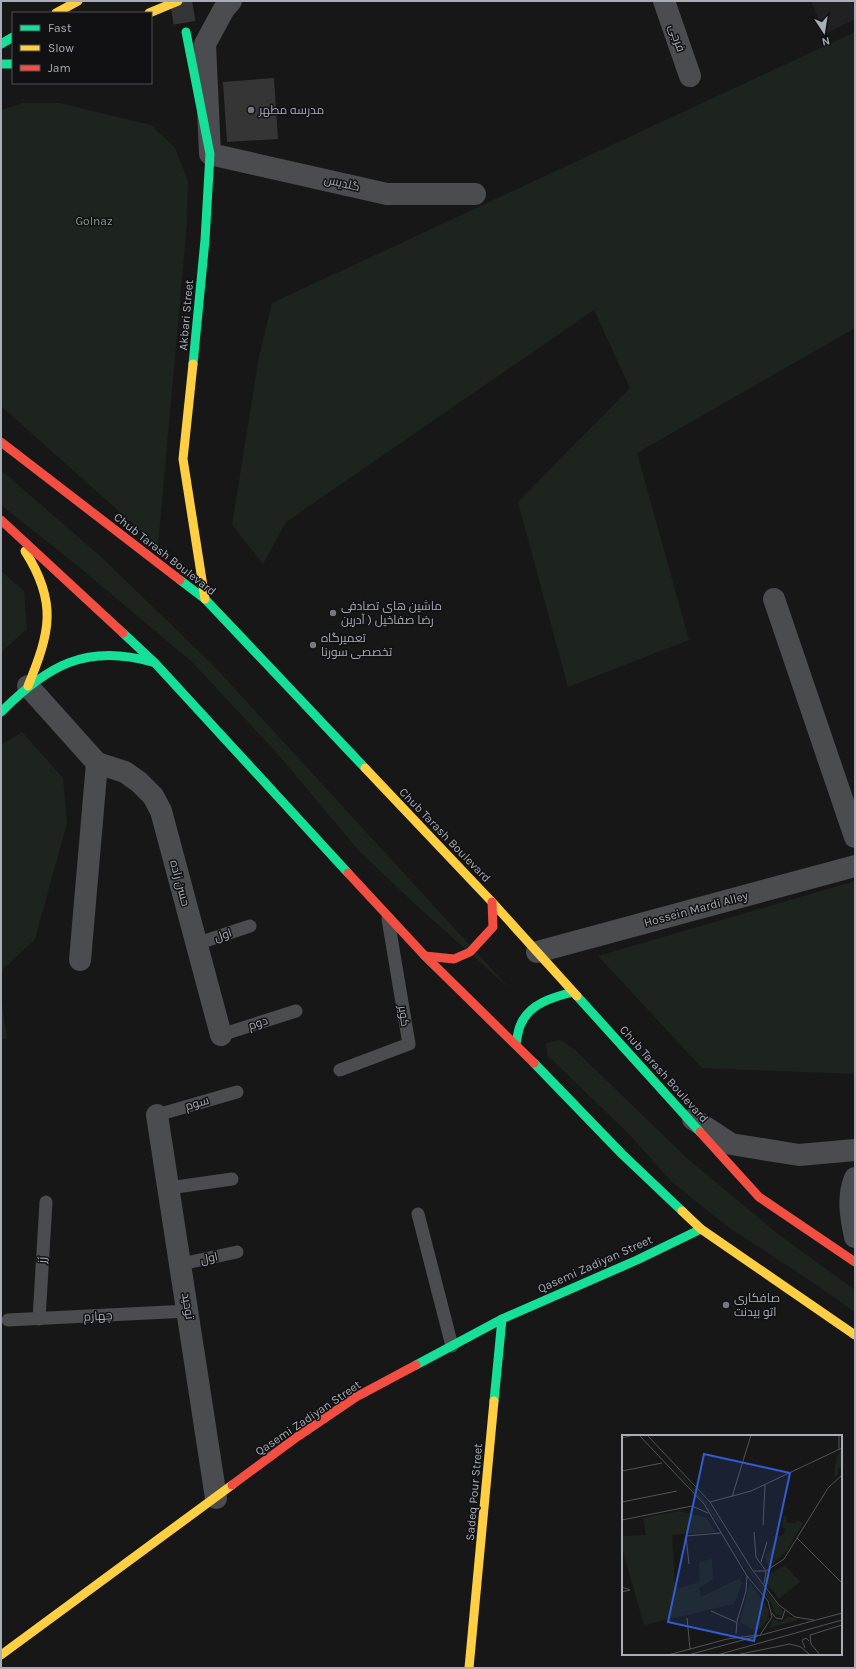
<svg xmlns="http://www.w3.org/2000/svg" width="856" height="1669" font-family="Karla,Cairo,sans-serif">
<rect width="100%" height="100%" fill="#171717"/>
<!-- built -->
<polygon fill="#212123" points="811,1 855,1 855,19 825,34"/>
<!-- green -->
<g fill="#1d241e">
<polygon points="855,32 855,328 637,453 689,640 568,687 518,502 630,388 594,310 286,522 263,564 232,525 259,357 272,303"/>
<polygon points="23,103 59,103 151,125 175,148 188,181 187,223 158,546 1,406 1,110"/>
<polygon points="1,470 98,554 213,665 510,989 416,905 360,852 276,752 192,662 79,567 1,505"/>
<polygon points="1,571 24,591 27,629 1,652"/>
<polygon points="22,732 63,778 67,823 35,939 1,971 1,745"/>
<polygon points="855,881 855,1074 702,1068 598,956"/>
<polygon points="1,995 7,1038 1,1040"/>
<polygon points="560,1040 574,1049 689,1160 778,1234 855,1290 855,1312 815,1284 728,1227 672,1182 627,1132 547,1055 546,1043"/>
</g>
<!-- building -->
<polygon fill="#353536" points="274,78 278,139 227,142 223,82"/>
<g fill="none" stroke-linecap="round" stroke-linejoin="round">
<!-- street-tunnel -->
<polyline stroke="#343537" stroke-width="22" stroke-dasharray="22 11" stroke-linecap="butt" points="181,1 186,32"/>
<!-- lane -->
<g stroke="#4b4c50" stroke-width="13">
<polyline points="196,944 250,926"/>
<polyline points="221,1035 296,1011"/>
<polyline points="340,1070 409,1044 388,919"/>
<polyline points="157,1115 237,1092"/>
<polyline points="169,1188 232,1179"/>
<polyline points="418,1214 452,1346"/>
<polyline points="181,1264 237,1252"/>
<polyline points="39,1319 46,1202"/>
<polyline points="8,1320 188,1311"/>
</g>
<!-- street -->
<g stroke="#4b4c50" stroke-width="22">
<polyline points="231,1 224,9 205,44 210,154 387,194 475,194"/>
<polyline points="664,1 690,76"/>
<polyline points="774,599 855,837"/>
<polyline points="28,686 97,763 125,772 139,782 153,796 161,811 221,1035"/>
<polyline points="537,952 855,866"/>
<polyline points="80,960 97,763"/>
<polyline points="157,1115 216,1498"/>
<polyline points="693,1119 731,1144 799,1155 855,1150"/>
<path d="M855,1178C847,1197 851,1218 855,1237"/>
</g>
<!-- fast -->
<g stroke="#16e098" stroke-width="9">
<polyline points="186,32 210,154 205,240 193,364"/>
<polyline points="1,44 13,37"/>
<polyline points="1,64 13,64"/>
<polyline points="180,580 205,599 365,768"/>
<polyline points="123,633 155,663 348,873"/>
<path d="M1,712C47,666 86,643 152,662"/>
<polyline points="577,996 700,1132"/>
<path d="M516,1044C517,1038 518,1031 520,1026C528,1004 553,997 573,992"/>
<polyline points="534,1063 622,1154 682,1211"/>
<polyline points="416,1365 502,1319 637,1260 701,1229"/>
<polyline points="494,1401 502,1319"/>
</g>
<!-- slow -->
<g stroke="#ffcf43" stroke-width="9">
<polyline points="56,13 78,1"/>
<polyline points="149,13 178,1"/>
<polyline points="193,364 183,459 205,599"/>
<path d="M25,551C58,603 50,632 28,686"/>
<polyline points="365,768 492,902 577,996"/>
<polyline points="682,1211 701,1229 855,1335"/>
<polyline points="1,1655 232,1485"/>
<polyline points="469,1668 494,1401"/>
</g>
<!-- jam -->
<g stroke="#f24e42" stroke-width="9">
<polyline points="1,442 180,580"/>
<polyline points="1,520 123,633"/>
<polyline points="348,873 425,956 534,1063"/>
<polyline points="425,956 454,959 470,952 493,927 492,902"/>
<polyline points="700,1132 759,1197 855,1262"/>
<polyline points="232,1485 297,1437 356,1397 416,1365"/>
</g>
</g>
<!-- markers -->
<g fill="#757880" stroke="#111113" stroke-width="1.5">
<circle cx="251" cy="110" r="4"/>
<circle cx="333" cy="613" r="4"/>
<circle cx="313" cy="645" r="4"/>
<circle cx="726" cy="1305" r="4"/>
</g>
<g text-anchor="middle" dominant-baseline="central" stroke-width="3" stroke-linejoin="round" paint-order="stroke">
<!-- street labels -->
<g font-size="12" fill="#a8adb8" stroke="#111113">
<text transform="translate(677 38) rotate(71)">فرجی</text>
<text transform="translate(342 183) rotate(13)">گلدیس</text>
<text transform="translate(186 315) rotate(-85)">Akbari Street</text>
<text transform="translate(165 554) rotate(38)">Chub Tarash Boulevard</text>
<text transform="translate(445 835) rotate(46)">Chub Tarash Boulevard</text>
<text transform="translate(180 883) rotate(75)">حسن زاده</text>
<text transform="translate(696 909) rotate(-15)">Hossein Mardi Alley</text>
<text transform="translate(223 935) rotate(-18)">اول</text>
<text transform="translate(404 1016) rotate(81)">کویر</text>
<text transform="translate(258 1023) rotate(-17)">دوم</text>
<text transform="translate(664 1074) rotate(48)">Chub Tarash Boulevard</text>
<text transform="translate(197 1103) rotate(-16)">سوم</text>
<text transform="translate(209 1258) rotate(-12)">اول</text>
<text transform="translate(42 1260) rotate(-86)">رُز</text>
<text transform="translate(595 1264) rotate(-24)">Qasemi Zadiyan Street</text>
<text transform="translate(188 1306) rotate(81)">توحید</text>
<text transform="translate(98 1316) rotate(-3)">چهارم</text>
<text transform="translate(308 1418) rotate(-34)">Qasemi Zadiyan Street</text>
<text transform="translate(474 1492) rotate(-85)">Sadeq Pour Street</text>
</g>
<!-- poi labels -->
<g font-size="12" fill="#a8adb8" stroke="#111113" text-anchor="start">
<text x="259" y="110">مدرسه مطهر</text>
<text x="341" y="606">ماشین های تصادفی<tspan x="341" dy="14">رضا صفاخیل ( آدرین</tspan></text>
<text x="321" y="638">تعمیرگاه<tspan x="321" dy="14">تخصصی سورنا</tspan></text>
<text x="734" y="1298">صافکاری<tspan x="734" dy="14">اتو بیدنت</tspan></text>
</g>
<!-- park labels -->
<g font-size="12" fill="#7fa381" stroke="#111113">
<text x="94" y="221">Golnaz</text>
</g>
</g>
<!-- overview -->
<g transform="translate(622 1435)">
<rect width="220" height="220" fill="#171717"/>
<path d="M220,17V32L216,33V40L212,42L215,19ZM49,29L85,67L100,89L97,88ZM58,76L85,83L93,97L50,100L53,154L78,147L77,127L90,124L91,144L77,153L79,162L118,143L120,148L112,169L22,190L0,113V101L24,100L21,83ZM162,81L165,82L164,88H173L175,85L181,88L165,116L146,132L143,121L154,108V101L161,100L164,94L160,92ZM102,95L127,135L161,176L160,181L153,179L150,169L125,134ZM163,130L178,147L157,164L143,146V142ZM128,147L147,175L145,186L136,195L129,194L118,187ZM167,181L177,185L147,193L151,184L159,187Z" fill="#1d241e"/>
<path fill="none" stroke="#515357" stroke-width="1" d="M17,0L82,69L125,141L146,166L150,182L138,200M25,0L88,67L131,136L157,170L173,182L192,185M0,3L12,0M217,15V0M0,36L40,28M110,62L129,0M0,67L55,56M88,67L129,56L220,13M0,85L70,71L86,78M141,90L143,50M132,97L134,122L144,136M175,103L220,148M139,127L145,107M67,129L64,101L99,98M132,136H144L162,124L206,53L220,40M142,149L144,137M0,152L8,155L0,157M89,176L114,187M150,178L154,183L160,184L163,175M65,183L68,214M114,199L115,186L124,156L125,141M183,213L180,205L184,203L187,206M46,220L105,204L136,200M66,220L220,178M95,220L220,185M114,220L168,209L179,212L188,220M198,220L189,209L188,200L220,190"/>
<path fill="#325cd3" fill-opacity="0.15" stroke="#325cd3" stroke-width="2" d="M82,19L168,38L132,206L46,187Z"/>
<rect width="220" height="220" fill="none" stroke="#a8adb8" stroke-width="2"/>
</g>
<!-- border -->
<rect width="856" height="1669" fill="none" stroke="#a8adb8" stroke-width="4"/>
<!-- legend -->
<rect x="12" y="12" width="140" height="72" fill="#111113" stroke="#4d4f55"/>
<rect x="20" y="25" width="20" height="6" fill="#16e098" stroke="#4d4f55"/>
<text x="48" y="32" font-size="12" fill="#a8adb8">Fast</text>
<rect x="20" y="45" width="20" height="6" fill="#ffcf43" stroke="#4d4f55"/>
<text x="48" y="52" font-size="12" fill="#a8adb8">Slow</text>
<rect x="20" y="65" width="20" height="6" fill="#f24e42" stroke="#4d4f55"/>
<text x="48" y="72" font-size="12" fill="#a8adb8">Jam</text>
<!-- north arrow -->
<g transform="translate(824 32) rotate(168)" stroke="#111113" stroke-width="3" paint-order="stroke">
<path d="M0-3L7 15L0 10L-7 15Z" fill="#a8adb8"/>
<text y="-6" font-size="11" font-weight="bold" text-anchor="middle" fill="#a8adb8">N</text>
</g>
</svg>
